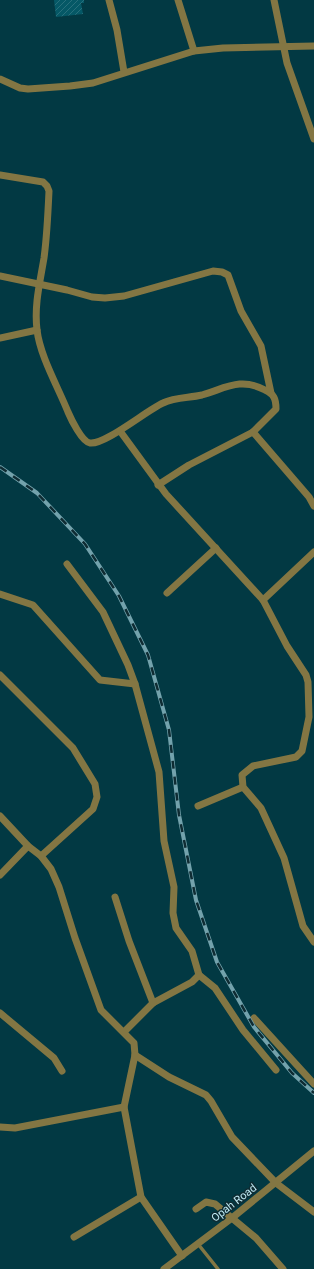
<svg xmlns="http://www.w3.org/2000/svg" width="314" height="1269" font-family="Roboto,sans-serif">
<defs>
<pattern id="building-hatch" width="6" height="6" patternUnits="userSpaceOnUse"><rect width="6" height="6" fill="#055866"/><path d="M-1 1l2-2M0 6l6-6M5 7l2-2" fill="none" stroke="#28707c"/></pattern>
</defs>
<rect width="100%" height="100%" fill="#023943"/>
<!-- building -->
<polygon fill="url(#building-hatch)" points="54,0 84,0 84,3 81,3 83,14 56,17"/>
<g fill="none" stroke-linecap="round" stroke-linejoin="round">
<!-- lane -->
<polyline stroke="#837643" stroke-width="3.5" points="198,1244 218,1269"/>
<!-- street -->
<g stroke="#837643" stroke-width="7">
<polyline points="109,0 117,30 124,72"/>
<polyline points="178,0 194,51"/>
<polyline points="274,0 287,63 314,139"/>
<polyline points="0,79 20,88 28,89 70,86 93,83 194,51 223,48 314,46"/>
<path d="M0,175L43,182L47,186L49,191C48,213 47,236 44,258C40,282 34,305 37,330C40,356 58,387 68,412C71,419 82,442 90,443C105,445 147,410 163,403C175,397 189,398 202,395C226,388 241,377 265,390C274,394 276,399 276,409L253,432L189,465L158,485"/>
<polyline points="0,276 67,290 92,297 105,298 124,296 213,271 222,272 228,275 241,311 261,346 271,393"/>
<polyline points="0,338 37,330"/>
<polyline points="120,431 166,494 263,600 287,646 306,675 308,682 309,717 302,751 296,757 253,766 242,775 243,787 261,808 284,858 303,926 314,942"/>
<polyline points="253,432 309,497 314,506"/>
<polyline points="67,564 103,612 128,665 135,684 159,772 164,841 174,887 173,913 176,928 192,951 199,975 192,982 153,1003 124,1032"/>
<polyline points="167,593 216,548"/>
<polyline points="0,594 33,605 100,680 135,684"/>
<polyline points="263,600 314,552"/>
<polyline points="0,675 73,748 95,784 97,797 93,809 41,856"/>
<polyline points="198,806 243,787"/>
<polyline points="0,816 28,846 41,856 51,869 59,887 75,938 101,1010 134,1043 135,1055 124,1107"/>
<polyline points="0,875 28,846"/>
<polyline points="115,897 129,941 153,1003"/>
<polyline points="199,975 215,988 243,1030 276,1070"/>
<polyline points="0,1013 54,1058 62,1071"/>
<polyline points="254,1018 314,1084"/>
<polyline points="135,1055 169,1077 206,1095 211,1101 232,1137 276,1183 314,1212"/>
<polyline points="0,1127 15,1128 124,1107 141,1197 182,1256"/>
<polyline points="196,1209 206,1202 215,1204 256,1238 283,1269"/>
<polyline points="74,1237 141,1197"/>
<polyline points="164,1269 232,1218 314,1151"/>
</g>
<defs>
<polyline id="rail" points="0,467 37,493 85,544 119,596 148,655 169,730 179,815 196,900 217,962 254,1027 292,1073 314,1093"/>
</defs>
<!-- rail casing -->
<use href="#rail" stroke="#73a2ac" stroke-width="4"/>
<!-- rail -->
<use href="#rail" stroke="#0f2c33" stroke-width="2.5" stroke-dasharray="8" stroke-linecap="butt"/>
</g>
<g text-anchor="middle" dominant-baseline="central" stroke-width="3" stroke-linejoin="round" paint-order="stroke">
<!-- street labels -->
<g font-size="11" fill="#c0eaf4" stroke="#0f2c33">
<text transform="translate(234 1203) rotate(-38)">Opah Road</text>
</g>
</g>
</svg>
